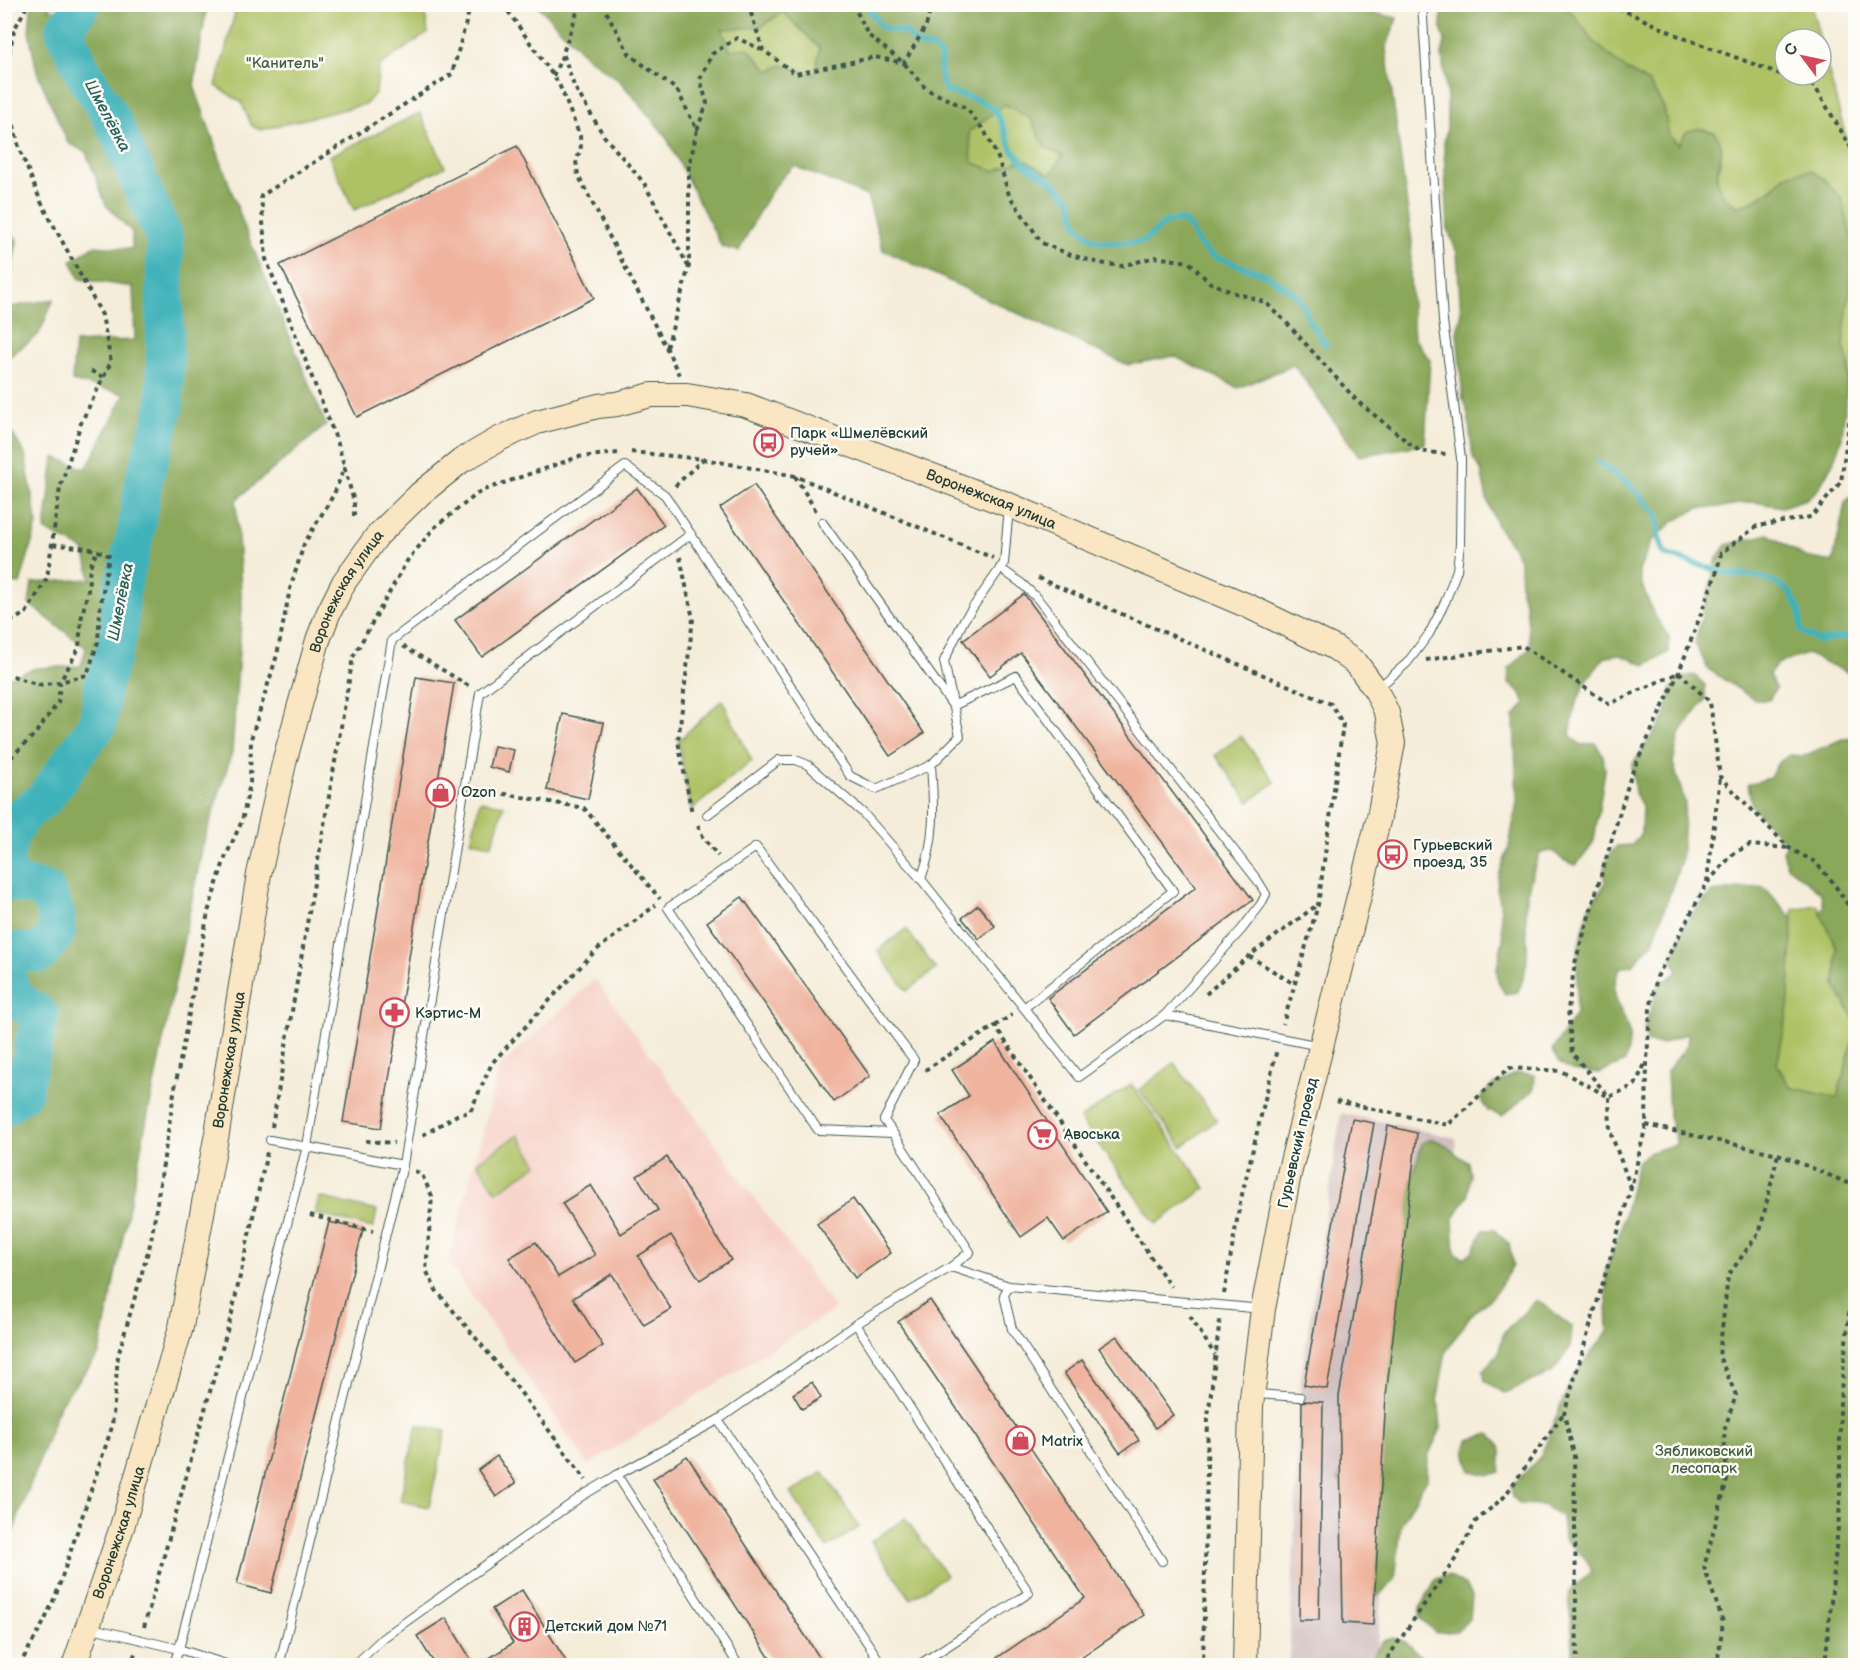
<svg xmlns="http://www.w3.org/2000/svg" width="1860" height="1670" font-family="'Balsamiq Sans',sans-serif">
<rect width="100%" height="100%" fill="#fdfcf7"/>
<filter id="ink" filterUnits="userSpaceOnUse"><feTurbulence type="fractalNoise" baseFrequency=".0167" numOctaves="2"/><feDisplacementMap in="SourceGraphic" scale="12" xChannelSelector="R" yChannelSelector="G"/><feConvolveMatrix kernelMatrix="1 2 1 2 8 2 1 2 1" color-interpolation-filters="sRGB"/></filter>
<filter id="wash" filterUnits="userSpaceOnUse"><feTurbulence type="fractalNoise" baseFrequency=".008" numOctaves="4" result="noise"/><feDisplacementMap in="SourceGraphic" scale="24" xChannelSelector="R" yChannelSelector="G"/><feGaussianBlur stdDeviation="1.35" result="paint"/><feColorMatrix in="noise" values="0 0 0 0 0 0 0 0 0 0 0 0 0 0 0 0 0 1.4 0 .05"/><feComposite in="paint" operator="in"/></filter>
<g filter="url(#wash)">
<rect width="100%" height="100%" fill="#f5edda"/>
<!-- built -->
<polygon fill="#f7d1c7" points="595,979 835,1309 588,1465 448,1262 500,1066"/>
<!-- industrial -->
<polygon fill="#d2bfc0" points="1341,1113 1456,1138 1452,1205 1387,1483 1377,1665 1289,1661 1301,1379"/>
<!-- green -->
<g fill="#afc165" stroke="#677f4c" stroke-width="1.5">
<polygon points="237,5 424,5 428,33 379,66 376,92 366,104 260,130 252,126 241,102 216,86"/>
<path d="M1556,5H1811L1820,39H1785V75H1821V43L1855,171L1856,341L1846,394L1849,365L1844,347V332L1850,288L1853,243L1783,177C1771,192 1756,200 1738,207C1716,194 1714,182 1721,158L1686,132L1680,145L1669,136L1664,108L1650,84L1624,68L1592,40L1575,16L1564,6Z"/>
<polygon points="783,12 820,48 815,75 783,65 769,71 748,49 730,51 721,29 760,27"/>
<polygon points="1005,103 1031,119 1045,147 1063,156 1050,175 1023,159 994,171 972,162 969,132"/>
<polygon points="420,113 445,167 354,210 329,156"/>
<polygon points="722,700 752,761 691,810 678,741"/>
<polygon points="1241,736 1275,782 1249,802 1215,755"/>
<polygon points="480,801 504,805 492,845 471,841"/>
<polygon points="1817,905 1837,948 1835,985 1855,1021 1855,1033 1837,1098 1790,1087 1777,1065 1788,1010 1793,909"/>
<polygon points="906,929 936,969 907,991 877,951"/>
<polygon points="1174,1063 1217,1120 1182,1147 1139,1090"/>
<polygon points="1131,1084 1206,1188 1156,1224 1080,1119"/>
<polygon points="518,1135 538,1164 497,1192 477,1162"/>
<polygon points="319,1197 377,1211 373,1228 315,1214"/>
<polygon points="417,1425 446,1431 429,1507 400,1501"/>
<polygon points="823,1472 859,1527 827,1548 791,1493"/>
<polygon points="905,1518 946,1575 911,1599 871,1542"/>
</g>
<!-- forest -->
<g fill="#8ba75a" stroke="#557247" stroke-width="1.5" fill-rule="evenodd">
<polygon points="33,4 52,5 48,10 98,8 98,4 207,5 194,86 244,226 326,425 236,500 242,608 232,752 203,845 99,1354 60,1404 5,1553 5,679 36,668 81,666 86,648 29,604 32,583 91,579 84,550 45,530 54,457 86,469 125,394 72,381 75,343 135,340 133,287 80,279 71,261 94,246 132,249 132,232 106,205 86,152 68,143 37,72 29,32 31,8"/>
<path d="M1335,4L1397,18L1386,49L1412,242L1410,277L1414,338L1430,360L1425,444L1359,456L1294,365L1238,388L1174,356L1128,365L883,250L867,196L794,166C767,189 755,220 739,251L722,247L665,135L621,82L586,56L537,5ZM783,12L820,48L815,75L783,65L769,71L748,48L730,50L722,29L760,27ZM1005,104L1031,119L1045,147L1063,156L1050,175L1023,159L994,171L972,162L969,132Z"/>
<path d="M1556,4L1564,6L1575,16L1592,40L1624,68L1650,84L1664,108L1669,136L1679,145L1686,132L1699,128L1714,132C1716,135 1720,140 1721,144C1723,152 1720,160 1718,168C1713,186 1723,198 1738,207L1751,202L1773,189L1783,177L1797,172L1811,170L1823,178L1842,199L1853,243L1850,288L1844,332V347L1849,365L1842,437L1833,463L1819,488L1809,498L1782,507L1754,502L1740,503L1726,507L1698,508L1673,522L1651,542L1639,571L1642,585L1653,613L1669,637V652L1645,665L1618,654L1604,658L1587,680L1575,706L1570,735L1581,745L1595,743L1603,755L1605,770L1594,841L1586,853L1576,865L1563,860L1553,851L1539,853C1533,871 1527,889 1526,908C1525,942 1533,958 1518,992L1505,994L1498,982L1497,968L1503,939L1500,902L1497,889L1499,875L1509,847L1517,802L1514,716L1525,705L1520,692L1508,683L1509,669L1530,648L1526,605L1521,591L1520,562L1514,548L1497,526L1487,499L1481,470L1473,458L1468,414L1463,400L1457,332L1461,316L1457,253L1448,230L1445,171L1444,143L1447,128V98L1442,55L1445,41L1441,27L1442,5Z"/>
<polygon points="4,227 17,240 6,308 54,299 39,334 5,360"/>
<polygon points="5,422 25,454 37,525 20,584 5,582"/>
<polygon points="1855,490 1855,676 1807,654 1777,664 1769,675 1776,688 1769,700 1755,700 1708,669 1695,643 1717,558 1726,545 1768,534 1805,557 1833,562 1845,503"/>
<path d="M1694,675L1705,685V700L1679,735L1673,763L1685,803L1681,861L1653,942L1633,964L1620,968C1606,1000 1623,1004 1629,1033C1631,1041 1627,1053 1625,1062L1600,1073L1572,1070L1559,1063L1552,1051L1576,1014L1578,950L1589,908L1605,884C1602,867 1605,858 1617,846L1632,845L1641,834L1642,806L1635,793L1632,765L1665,717L1671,689L1681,678Z"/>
<polygon points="1855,738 1856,738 1855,1021 1835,985 1837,948 1820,912 1824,905 1820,892 1787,866 1783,851 1787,844 1752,806 1748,784 1770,778 1777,764 1789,755 1804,756 1842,739"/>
<polygon points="1759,887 1766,889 1793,919 1788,1010 1777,1065 1790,1087 1837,1098 1855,1033 1855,1665 1574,1665 1569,1592 1592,1571 1585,1558 1564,1539 1562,1516 1542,1505 1520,1504 1513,1497 1511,1487 1541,1456 1571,1379 1608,1331 1606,1270 1621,1229 1637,1162 1648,1153 1677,1144 1669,1116 1667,1071 1687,1046 1688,1033 1662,1044 1648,1043 1644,1029 1659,985 1678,972 1672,958 1687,920 1712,892"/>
<polygon points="1516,1073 1535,1075 1534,1090 1502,1116 1488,1111 1480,1099 1490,1087"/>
<polygon points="1432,1139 1442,1143 1468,1163 1470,1173 1468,1195 1453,1219 1455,1253 1464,1258 1473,1251 1483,1230 1494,1230 1509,1244 1513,1265 1494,1295 1470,1316 1446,1351 1438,1396 1441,1428 1428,1456 1427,1478 1401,1525 1395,1580 1379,1595 1369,1594 1353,1496 1338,1480 1357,1428 1405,1206 1422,1143"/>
<polygon points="1537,1300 1572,1327 1570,1348 1552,1373 1504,1393 1485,1381 1483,1370 1498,1354 1504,1332"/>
<path d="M1489,1434C1505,1444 1501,1454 1500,1472L1490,1475L1470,1471L1465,1450L1468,1440Z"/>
<polygon points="1447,1575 1466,1586 1472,1596 1470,1618 1457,1631 1436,1633 1420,1618 1420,1607 1436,1579"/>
<polygon points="1394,1638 1405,1642 1430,1665 1367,1665 1383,1641"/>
</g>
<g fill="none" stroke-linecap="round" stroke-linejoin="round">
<!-- stream -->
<g stroke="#41b2b9" stroke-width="6">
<polyline points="870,4 869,9 882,28 906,32 917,45 932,47 941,56 940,74 946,91 978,100 993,108 1000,119 1013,151 1026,165 1049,179 1070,199 1077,225 1094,240 1114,243 1143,242 1166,222 1180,220 1190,226 1196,241 1212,256 1267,275 1299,297 1311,323 1326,345"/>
<polyline points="1598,462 1630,485 1658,515 1658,535 1664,554 1732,575 1752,575 1772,581 1790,592 1800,611 1801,631 1819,641 1856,635"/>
</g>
<!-- river -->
<polyline stroke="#41b2b9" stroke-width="38" points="4,1107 23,1093 40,1015 13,996 5,969 18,951 40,954 57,932 56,914 46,890 18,884 8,877 5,860 9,839 22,815 44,799 87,738 98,725 103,684 113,655 119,632 121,593 136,531 144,480 165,407 165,240 112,119 84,74 64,30 82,4"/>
</g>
<g id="blocks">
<!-- building -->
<g fill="#efb39e">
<polygon points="517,146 594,298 357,417 280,265"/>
<polygon points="754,485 924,733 890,756 720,508"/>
<polygon points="637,488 664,525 482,657 455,620"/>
<polygon points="1024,594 1253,900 1074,1034 1048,998 1196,887 1021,653 990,676 963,640"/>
<polygon points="416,677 454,683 381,1128 343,1122"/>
<polygon points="563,714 604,723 588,799 547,790"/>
<polygon points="494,746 514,750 509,772 489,767"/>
<polygon points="742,897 870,1076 834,1102 707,922"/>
<polygon points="978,905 995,926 979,939 962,918"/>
<polygon points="995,1042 1107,1212 1064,1241 1048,1218 1021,1237 940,1115 969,1096 952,1070"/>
<polygon points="1352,1119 1374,1123 1327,1389 1304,1385"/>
<polygon points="1388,1126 1417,1133 1386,1396 1373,1625 1343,1623 1339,1396"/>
<polygon points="667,1157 731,1260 700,1280 671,1235 638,1256 671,1309 644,1325 612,1274 573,1298 603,1346 575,1363 509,1258 536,1242 558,1277 595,1255 562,1203 591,1185 621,1234 658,1210 637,1176"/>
<polygon points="853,1199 891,1253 855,1278 817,1224"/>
<polygon points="329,1222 363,1230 271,1593 237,1584"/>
<polygon points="930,1300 1144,1615 1069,1666 985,1666 1085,1598 898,1322"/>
<polygon points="1117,1336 1173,1415 1155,1428 1099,1348"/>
<polygon points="1082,1360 1139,1440 1120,1453 1064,1373"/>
<polygon points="812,1382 821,1398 802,1409 793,1394"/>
<polygon points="1302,1401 1323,1402 1319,1620 1299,1620"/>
<polygon points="497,1456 516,1483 496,1497 478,1470"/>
<polygon points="687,1456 742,1539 825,1666 775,1666 653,1479"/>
<polygon points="522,1590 569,1666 477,1666 513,1643 492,1609"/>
<polygon points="446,1618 475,1666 436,1666 417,1636"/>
</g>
</g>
</g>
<g filter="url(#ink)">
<use href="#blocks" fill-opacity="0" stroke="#3f574d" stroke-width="1.5"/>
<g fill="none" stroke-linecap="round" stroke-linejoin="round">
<defs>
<g id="lane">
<polyline points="822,522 953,706 1016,676 1173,891 1024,1008"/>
<polyline points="1000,568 1021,583 1037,598 1258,881 1266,894 1261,904 1242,929 1165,1015"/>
<polyline points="1377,689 1407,663 1429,634 1445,602 1457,570 1460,544 1461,458 1443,321 1422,4"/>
<path d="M931,765C934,806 936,840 921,879L1079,1077L1165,1015L1320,1046"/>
<polyline points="707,815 779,760 796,760 808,765 863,813 921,879"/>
<polyline points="893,1133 818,1130 668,908 756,847 914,1060 884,1120 893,1133 970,1252 951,1267"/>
<polyline points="270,1140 403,1165"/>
<polyline points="1009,1286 1004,1295 1012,1329 1162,1561"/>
<polyline points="856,1324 1029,1593 917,1666"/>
<polyline points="1256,1394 1300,1397"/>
<polyline points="718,1420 617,1475 739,1666"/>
<polyline points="88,1627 179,1649 232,1666"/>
<polyline points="173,1666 179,1649 307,1146 392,640 625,466 665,495 850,776 876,789 931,765 960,736 944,661 964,620 1004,563 1009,507"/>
<polyline points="279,1666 403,1165 480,693 691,534"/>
<polyline points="358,1666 360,1660 383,1638 582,1496 617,1475"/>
<polyline points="883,1666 718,1420 856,1324 951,1267 1009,1286 1263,1309"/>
</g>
<g id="secondary">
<path id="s1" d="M74,1666L122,1527L181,1327L217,1133L259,874L285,759L318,640L328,614L344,582L377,536L420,494L461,461L499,439L537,422L598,406L617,404L651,395H687L746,405L1009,505L1248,606L1335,648L1357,664L1376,690L1387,713L1393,743L1379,817L1289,1174L1263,1309L1251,1406L1245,1666"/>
</g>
</defs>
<!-- lane casing -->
<use href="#lane" stroke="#3f574d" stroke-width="10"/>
<!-- secondary casing -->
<use href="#secondary" stroke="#3f574d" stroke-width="26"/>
<!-- path -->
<g stroke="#3f574d" stroke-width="4" stroke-dasharray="4.5 4.5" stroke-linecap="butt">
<polyline points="503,4 559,84 580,136 581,149 576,161 578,175 667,349 679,375"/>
<polyline points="580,4 563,53 574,86 604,136 644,183 688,266"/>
<polyline points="602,4 630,55 677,90 697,130 689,167 689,266 667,348"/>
<polyline points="748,4 763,50 796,74 875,57 904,63 926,26 932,4"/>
<polyline points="853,4 868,35 904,63 926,89 966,108 985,132 998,158 1009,195 1042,243 1071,255 1099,263 1122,266 1155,257 1189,262 1209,282 1232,292 1265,302 1286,322 1357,401 1419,451 1446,454"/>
<polyline points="1610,4 1681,37 1815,87 1856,156"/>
<polyline points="553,76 563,54"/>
<polyline points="4,79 14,30 28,4"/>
<polyline points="4,81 19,148 41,202 102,315 111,362 81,423 60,488 47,578 26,613 4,625"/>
<polyline points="697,130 707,103 700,79 712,54 737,38 762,50"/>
<polyline points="9,142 17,139"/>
<polyline points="91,371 103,377"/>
<polyline points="631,452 703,459 795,476 993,558"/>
<polyline points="795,476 816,511"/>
<polyline points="675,486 703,459"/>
<polyline points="354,516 354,502 338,444 266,259 261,196 452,74 471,4"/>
<polyline points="680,557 693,619 678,741 692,813"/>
<polyline points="1038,578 1331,704 1343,724 1318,905 1283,1024"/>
<polyline points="403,646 469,686"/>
<polyline points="1426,660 1523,646 1609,704 1678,673"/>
<polyline points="1679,672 1710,702 1720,777 1789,848 1815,862 1832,881 1856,917"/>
<path d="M4,673L38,685L60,682L87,675L98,642L100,609L109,556C93,546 70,547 51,544"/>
<polyline points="4,764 35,734 58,703 60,682 79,648 81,620 88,590 90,566 98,549"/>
<polyline points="477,789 584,808 660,899"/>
<polyline points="698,825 703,837 718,856"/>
<polyline points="1707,882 1720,777"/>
<polyline points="1249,956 1294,984"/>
<polyline points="1206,994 1249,956 1317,905"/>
<polyline points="995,1026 1012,1015"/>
<polyline points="925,1070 995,1026 1171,1287"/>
<polyline points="1336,1101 1448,1125 1509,1068 1561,1071 1609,1097 1635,1085 1646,1062"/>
<polyline points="1646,1125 1778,1154 1848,1183 1856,1182"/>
<polyline points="272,1127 353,657 407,561 435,527 481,491 578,457 618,453"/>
<polyline points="423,1135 457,1115 470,1112 492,1063 595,951 656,905"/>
<polyline points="366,1141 394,1143"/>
<polyline points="415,1171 422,1175 432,1196 426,1270 436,1290 518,1389 586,1480"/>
<polyline points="1631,1188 1610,1131 1609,1097 1572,1053 1568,1009 1575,963 1631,775 1679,672 1717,571 1721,553 1757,526 1811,517 1841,482 1856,373"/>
<polyline points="310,1215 373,1231"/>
<polyline points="1224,1294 1240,1203 1277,1049"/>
<polyline points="1190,1316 1215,1355"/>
<polyline points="144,1627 232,1313 267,1152"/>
<polyline points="1385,1661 1405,1666"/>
<polyline points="19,1666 44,1622 57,1592 112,1427 118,1356 151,1241 174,1093 208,912 225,858 242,821 250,783 251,739 277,655 290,589 304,544 334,494 345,466"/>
<polyline points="130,1666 136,1651"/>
<polyline points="1203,1666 1208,1417 1220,1319"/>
<polyline points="1382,1666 1456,1558 1476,1521 1504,1497 1563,1414"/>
<polyline points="1577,1666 1574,1454 1564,1414 1631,1188 1646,1125 1647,1061 1650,1009 1657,977 1707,883 1734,853 1750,845 1789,848"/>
<polyline points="1717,1666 1723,1622 1704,1567 1727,1480 1724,1431 1736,1395 1719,1356 1728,1276 1760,1231 1778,1154"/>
<polyline points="1825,1666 1840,1505 1840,1400 1849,1314 1856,1283"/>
</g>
<!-- lane -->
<use href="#lane" stroke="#fff" stroke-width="8"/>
<!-- secondary -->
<use href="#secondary" stroke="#fbe6c3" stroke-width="24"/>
</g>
</g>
<!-- icons -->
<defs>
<symbol id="bus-ring" viewBox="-11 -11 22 22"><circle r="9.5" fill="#fdfcf7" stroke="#d1495b" stroke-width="1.5"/><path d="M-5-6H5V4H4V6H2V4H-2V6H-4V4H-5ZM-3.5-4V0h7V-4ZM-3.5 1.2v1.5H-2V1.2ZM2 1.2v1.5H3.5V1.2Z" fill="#d1495b"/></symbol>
<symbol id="shop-ring" viewBox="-11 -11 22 22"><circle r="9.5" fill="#fdfcf7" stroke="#d1495b" stroke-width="1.5"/><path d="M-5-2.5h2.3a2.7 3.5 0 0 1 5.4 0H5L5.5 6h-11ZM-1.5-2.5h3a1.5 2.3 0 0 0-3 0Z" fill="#d1495b"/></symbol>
<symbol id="pharmacy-ring" viewBox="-11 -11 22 22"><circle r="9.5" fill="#fdfcf7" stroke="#d1495b" stroke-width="1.5"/><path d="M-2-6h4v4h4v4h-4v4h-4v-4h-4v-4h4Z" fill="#d1495b"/></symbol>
<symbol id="supermarket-ring" viewBox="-11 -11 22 22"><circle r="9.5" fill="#fdfcf7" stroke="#d1495b" stroke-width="1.5"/><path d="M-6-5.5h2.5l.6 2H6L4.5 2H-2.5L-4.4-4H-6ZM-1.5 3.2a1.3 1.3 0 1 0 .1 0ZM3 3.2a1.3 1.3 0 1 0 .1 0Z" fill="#d1495b"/></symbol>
<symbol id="building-ring" viewBox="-11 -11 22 22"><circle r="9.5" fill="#fdfcf7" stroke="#d1495b" stroke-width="1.5"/><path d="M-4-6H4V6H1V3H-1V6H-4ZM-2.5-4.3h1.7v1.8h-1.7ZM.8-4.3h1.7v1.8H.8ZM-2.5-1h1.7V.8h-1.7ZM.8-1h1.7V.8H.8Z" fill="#d1495b"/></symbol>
</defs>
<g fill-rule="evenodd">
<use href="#bus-ring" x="752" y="426" width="33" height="33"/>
<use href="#shop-ring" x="424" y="776" width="33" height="33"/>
<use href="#bus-ring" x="1376" y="838" width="33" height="33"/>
<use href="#pharmacy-ring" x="378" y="996" width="33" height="33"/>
<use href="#supermarket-ring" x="1026" y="1118" width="33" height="33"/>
<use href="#shop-ring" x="1004" y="1424" width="33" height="33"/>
<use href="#building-ring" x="508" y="1610" width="33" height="33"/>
</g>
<g text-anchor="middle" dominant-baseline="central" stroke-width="5" stroke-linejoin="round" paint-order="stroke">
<!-- park labels -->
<g font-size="15" fill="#435e40" stroke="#fdfcf7">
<text x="285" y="63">"Канитель"</text>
<text x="1704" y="1451">Зябликовский<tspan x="1704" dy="17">лесопарк</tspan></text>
</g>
<!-- poi labels -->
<g font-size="15" fill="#1f3d34" stroke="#fdfcf7" text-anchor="start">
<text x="790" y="433">Парк «Шмелёвский<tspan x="790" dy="17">ручей»</tspan></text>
<text x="461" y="792">Ozon</text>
<text x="1413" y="845">Гурьевский<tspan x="1413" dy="17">проезд, 35</tspan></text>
<text x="415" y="1013">Кэртис-М</text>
<text x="1064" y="1134">Авоська</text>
<text x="1041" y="1441">Matrix</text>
<text x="545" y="1626">Детский дом №71</text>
</g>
<!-- street labels -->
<g font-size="15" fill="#1f3d34" stroke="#fdfcf7">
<text stroke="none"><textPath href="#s1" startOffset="1851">Воронежская улица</textPath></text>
<text stroke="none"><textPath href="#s1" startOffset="1113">Воронежская улица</textPath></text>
<text stroke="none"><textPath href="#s1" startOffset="627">Воронежская улица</textPath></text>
<text transform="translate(1298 1143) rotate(-77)">Гурьевский проезд</text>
<text stroke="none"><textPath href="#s1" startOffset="141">Воронежская улица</textPath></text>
</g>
<!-- water labels -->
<g font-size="16" font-style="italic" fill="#29605c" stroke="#fdfcf7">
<text transform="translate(107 116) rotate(62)">Шмелёвка</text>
<text transform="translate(121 602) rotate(-79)">Шмелёвка</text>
</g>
</g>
<!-- margin -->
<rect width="1860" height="1670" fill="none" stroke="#fdfcf7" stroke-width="24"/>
<!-- north arrow -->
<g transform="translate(1803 57) rotate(302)"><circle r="28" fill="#fdfcf7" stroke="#a4b0a9" stroke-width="1.5"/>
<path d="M0-4.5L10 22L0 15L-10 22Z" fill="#d1495b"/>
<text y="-9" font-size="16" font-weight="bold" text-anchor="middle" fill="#1f3d34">С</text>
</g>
</svg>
